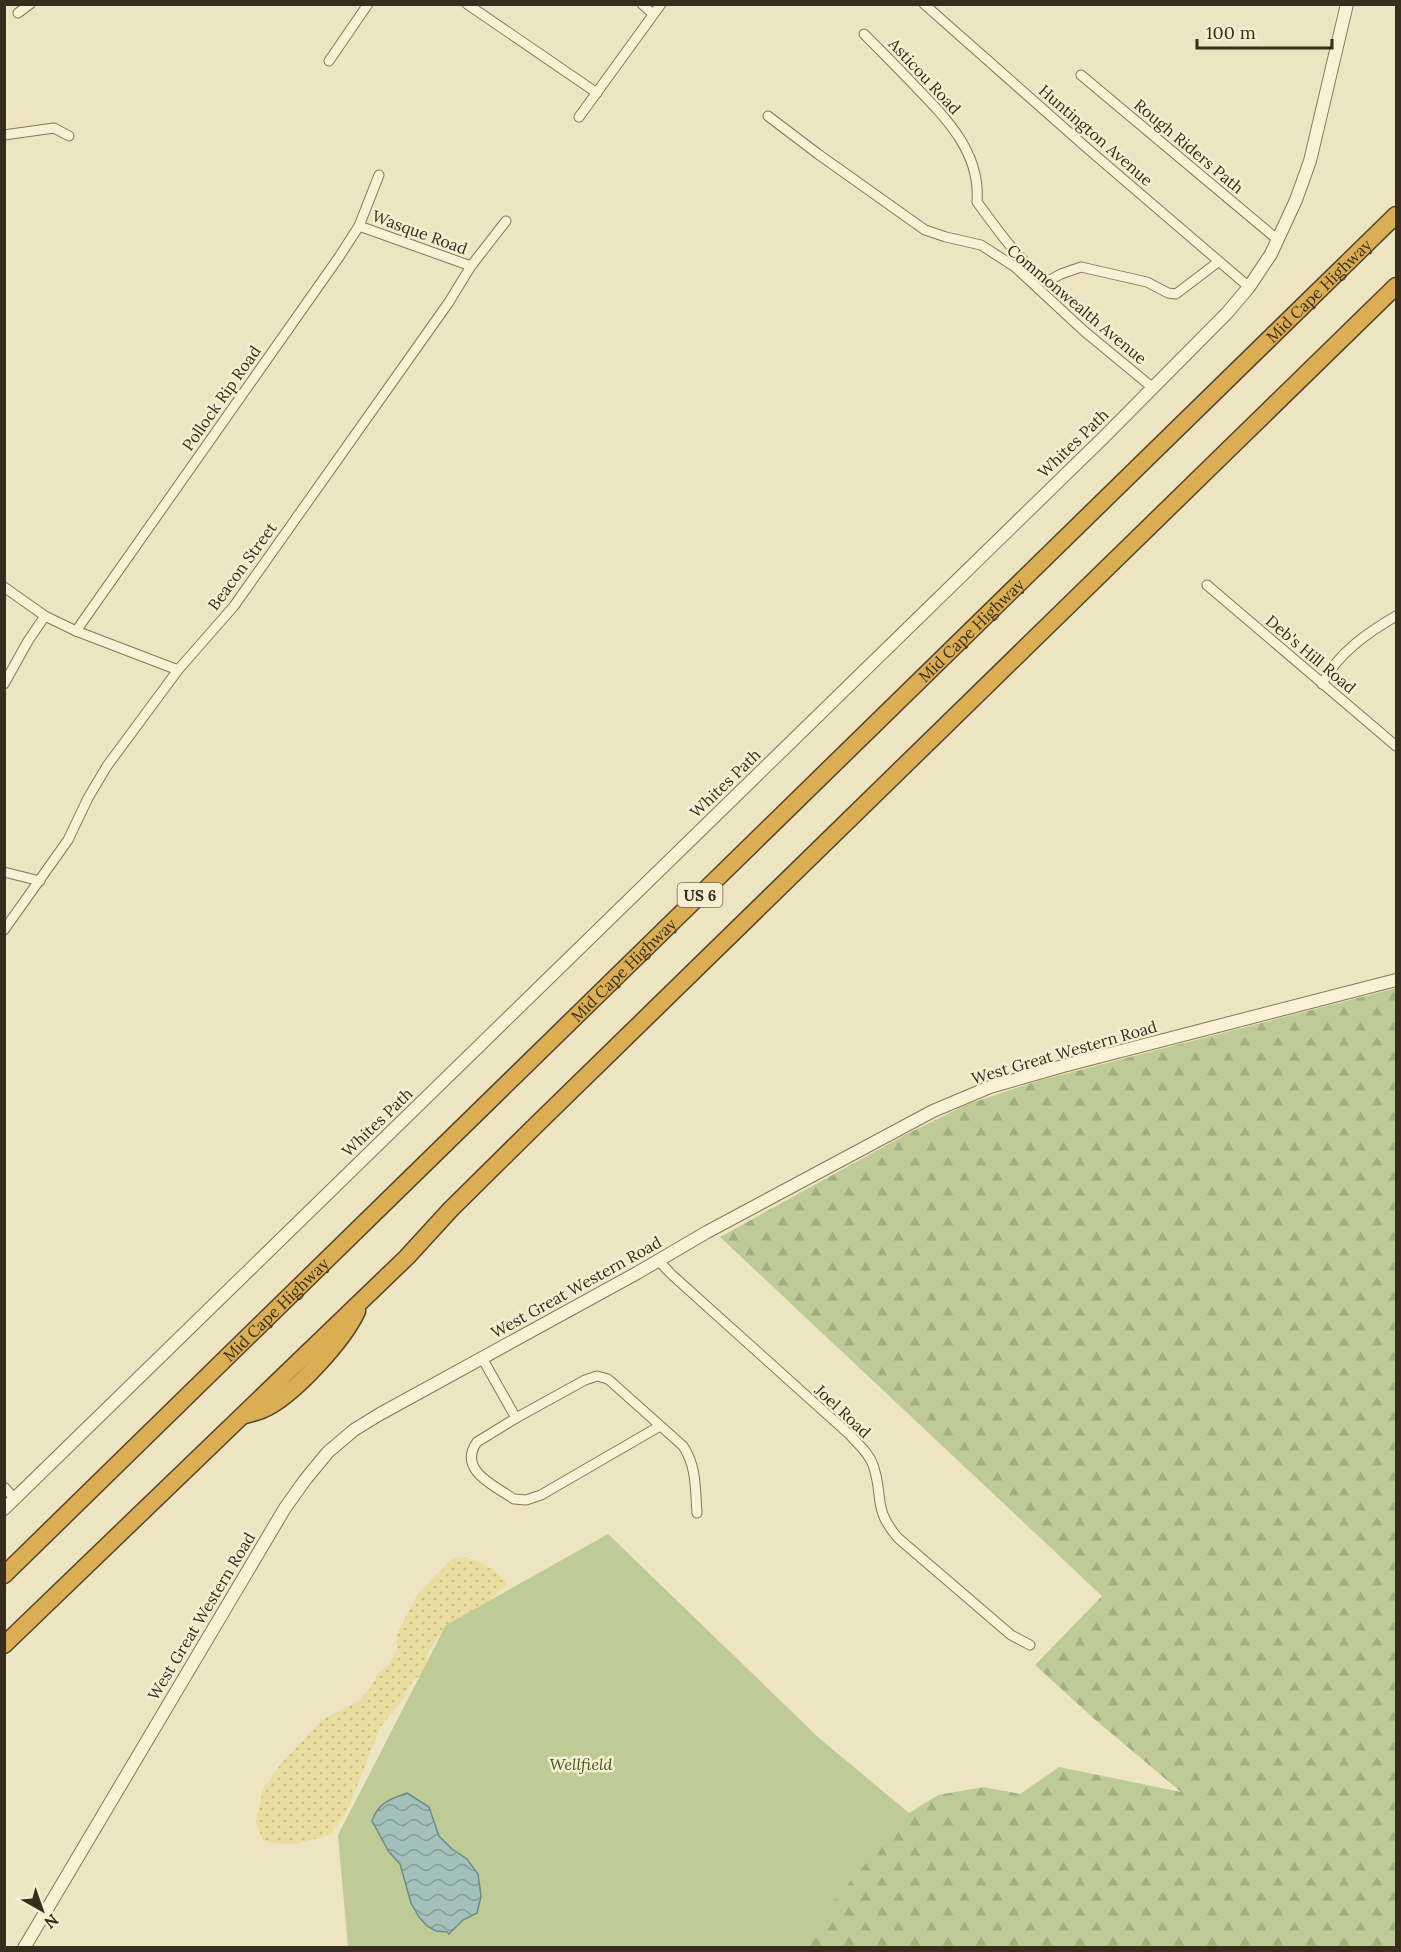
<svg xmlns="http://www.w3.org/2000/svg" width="1401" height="1952" font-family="Lora,serif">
<defs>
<pattern id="forest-firs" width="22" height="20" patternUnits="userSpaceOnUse" patternTransform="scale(1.5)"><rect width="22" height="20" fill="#bfcb96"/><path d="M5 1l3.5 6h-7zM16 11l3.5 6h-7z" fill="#a5ae81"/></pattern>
<pattern id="sand-dots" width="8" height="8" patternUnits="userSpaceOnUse" patternTransform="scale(1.5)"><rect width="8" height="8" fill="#e9dd9f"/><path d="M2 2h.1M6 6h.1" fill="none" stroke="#c8be88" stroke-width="1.8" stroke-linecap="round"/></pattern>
<pattern id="water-waves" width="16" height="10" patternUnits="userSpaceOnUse" patternTransform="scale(1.5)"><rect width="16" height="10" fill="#a4c0bb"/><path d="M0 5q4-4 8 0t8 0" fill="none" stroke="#869c97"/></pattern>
</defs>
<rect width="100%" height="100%" fill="#ede5c2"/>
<!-- forest -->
<polygon fill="url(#forest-firs)" points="1396,988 1396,1947 793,1947 909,1813 938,1795 983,1787 1020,1794 1059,1767 1181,1792 1092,1717 1035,1665 1102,1596 720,1237 907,1134 968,1104 1041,1080"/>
<!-- sand -->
<path fill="url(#sand-dots)" d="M462,1557C479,1560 497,1570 507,1584L486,1604L448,1627L438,1637L428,1652L426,1669L421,1675L413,1680L402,1701L381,1726L347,1811L330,1835L296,1844L271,1843L263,1840L256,1823L263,1789L281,1764L323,1719L359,1701L371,1687L377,1675L391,1662L397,1649V1634L417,1595L452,1559Z"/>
<!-- park -->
<polygon fill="#bfcb96" points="608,1534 819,1738 909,1813 793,1948 348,1947 338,1835 446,1625"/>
<!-- water -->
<path fill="url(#water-waves)" stroke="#6c8e89" stroke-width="1.5" d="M407,1793L429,1807L439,1836L452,1849L467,1859L478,1874L481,1896L477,1913L463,1920L449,1934L447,1932L436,1931L427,1926L419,1917L411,1903L400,1864L389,1852L372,1821C378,1803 390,1799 407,1793Z"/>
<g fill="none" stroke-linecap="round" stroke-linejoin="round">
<defs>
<g id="minor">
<polyline points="467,4 597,93"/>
<polyline points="642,4 653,14"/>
<polyline points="924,4 1088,149 1249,287"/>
<polyline points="18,13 30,4"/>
<path d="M864,34C880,50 897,67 913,84C945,117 981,152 977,202C998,230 1019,262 1048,281L1061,274L1081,267L1147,282L1168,293L1176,294L1218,262"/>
<polyline points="329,61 368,4"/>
<polyline points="1081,75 1278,240"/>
<polyline points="768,116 818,154 925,230 946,237 981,245 1015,267 1084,331 1153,388"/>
<polyline points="579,117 661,4"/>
<polyline points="4,135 54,128 69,136"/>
<polyline points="359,226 471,266"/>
<polyline points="1207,585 1396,746"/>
<polyline points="4,587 45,616 76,631 178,670"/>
<polyline points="76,631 339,257 359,226 379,175"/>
<polyline points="4,684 28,641 45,616"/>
<path d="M1322,684C1338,653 1367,633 1396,616"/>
<polyline points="4,872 40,881"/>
<polyline points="4,930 68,840 88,798 107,766 178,670 234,606 449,302 471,266 506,221"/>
<path d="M658,1260L671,1274L850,1435C858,1444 869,1453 873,1465C884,1496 872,1508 898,1538L1011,1635L1030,1645"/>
<path d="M482,1358L516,1418L585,1380L597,1376L608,1379L683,1446C697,1467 695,1489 697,1513"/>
<path d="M516,1418L477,1442C457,1470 495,1486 514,1499L526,1500L541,1495L660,1426"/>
<polyline points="4,1487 15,1499"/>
</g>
<g id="tertiary">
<polyline points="4,1509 1103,438 1227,313 1249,287 1271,254 1296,200 1310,161 1347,4"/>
<polyline points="24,1948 285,1508 305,1480 328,1452 354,1430 380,1414 637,1273 707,1232 933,1111 990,1087 1063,1066 1396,980"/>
</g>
<g id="motorway">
<path d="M245,1415C253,1413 261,1411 268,1407C296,1392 344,1340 357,1311"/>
<path id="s1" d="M4,1575L1396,215"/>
<polyline points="4,1645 407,1257 451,1209 533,1128 1396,286"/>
</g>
</defs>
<!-- minor casing -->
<use href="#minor" stroke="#87765a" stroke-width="11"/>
<!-- tertiary casing -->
<use href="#tertiary" stroke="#87765a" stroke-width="14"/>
<!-- motorway casing -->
<use href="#motorway" stroke="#54442e" stroke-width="19"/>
<!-- minor -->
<use href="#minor" stroke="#f8f1d5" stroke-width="9"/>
<!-- tertiary -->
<use href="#tertiary" stroke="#f8f1d5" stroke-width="12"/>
<!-- motorway -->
<use href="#motorway" stroke="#dbae54" stroke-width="16"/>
</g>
<g text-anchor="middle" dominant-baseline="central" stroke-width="5" stroke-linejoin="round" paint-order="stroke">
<!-- shield labels -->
<rect fill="#f5eed1" stroke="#706654" stroke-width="1.5" x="677.5" y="883" width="45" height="24" rx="4.5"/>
<g font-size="15" font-weight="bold" fill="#372c1e">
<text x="700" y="895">US 6</text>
</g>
<!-- street labels -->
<g font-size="16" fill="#372c1e" stroke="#f5eed1">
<text transform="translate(925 76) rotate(47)">Asticou Road</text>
<text transform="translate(1096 135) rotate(41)">Huntington Avenue</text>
<text transform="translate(1189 146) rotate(40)">Rough Riders Path</text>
<text transform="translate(420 232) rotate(20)">Wasque Road</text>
<text stroke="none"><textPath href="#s1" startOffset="1838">Mid Cape Highway</textPath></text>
<text transform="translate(1077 304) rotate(40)">Commonwealth Avenue</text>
<text transform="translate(221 398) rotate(-55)">Pollock Rip Road</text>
<text transform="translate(1073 443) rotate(-44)">Whites Path</text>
<text transform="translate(242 566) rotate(-54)">Beacon Street</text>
<text stroke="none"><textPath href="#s1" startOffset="1352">Mid Cape Highway</textPath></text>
<text transform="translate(1311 654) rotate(40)">Deb's Hill Road</text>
<text transform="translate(725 783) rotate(-44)">Whites Path</text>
<text stroke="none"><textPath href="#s1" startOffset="866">Mid Cape Highway</textPath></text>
<text transform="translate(1064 1052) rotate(-16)">West Great Western Road</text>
<text transform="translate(377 1122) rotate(-44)">Whites Path</text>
<text transform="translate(576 1287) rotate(-29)">West Great Western Road</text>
<text stroke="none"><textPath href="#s1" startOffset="380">Mid Cape Highway</textPath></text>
<text transform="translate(843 1411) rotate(43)">Joel Road</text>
<text transform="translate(201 1616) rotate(-59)">West Great Western Road</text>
</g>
<!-- park labels -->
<g font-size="16" font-style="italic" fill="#425324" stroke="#f5eed1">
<text x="581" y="1764">Wellfield</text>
</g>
</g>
<!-- border -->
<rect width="1401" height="1952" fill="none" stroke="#372c1e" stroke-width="12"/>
<!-- north arrow -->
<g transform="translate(42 1910) rotate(140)" stroke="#f5eed1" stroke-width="4.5" paint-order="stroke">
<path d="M0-4.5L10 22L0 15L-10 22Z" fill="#372c1e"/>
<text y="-9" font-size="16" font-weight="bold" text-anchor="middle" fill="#372c1e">N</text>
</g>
<!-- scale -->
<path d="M1197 39v9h135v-9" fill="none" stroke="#372c1e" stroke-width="3"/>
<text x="1206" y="39" font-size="18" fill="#372c1e" stroke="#f5eed1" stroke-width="4.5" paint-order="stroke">100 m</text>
</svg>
